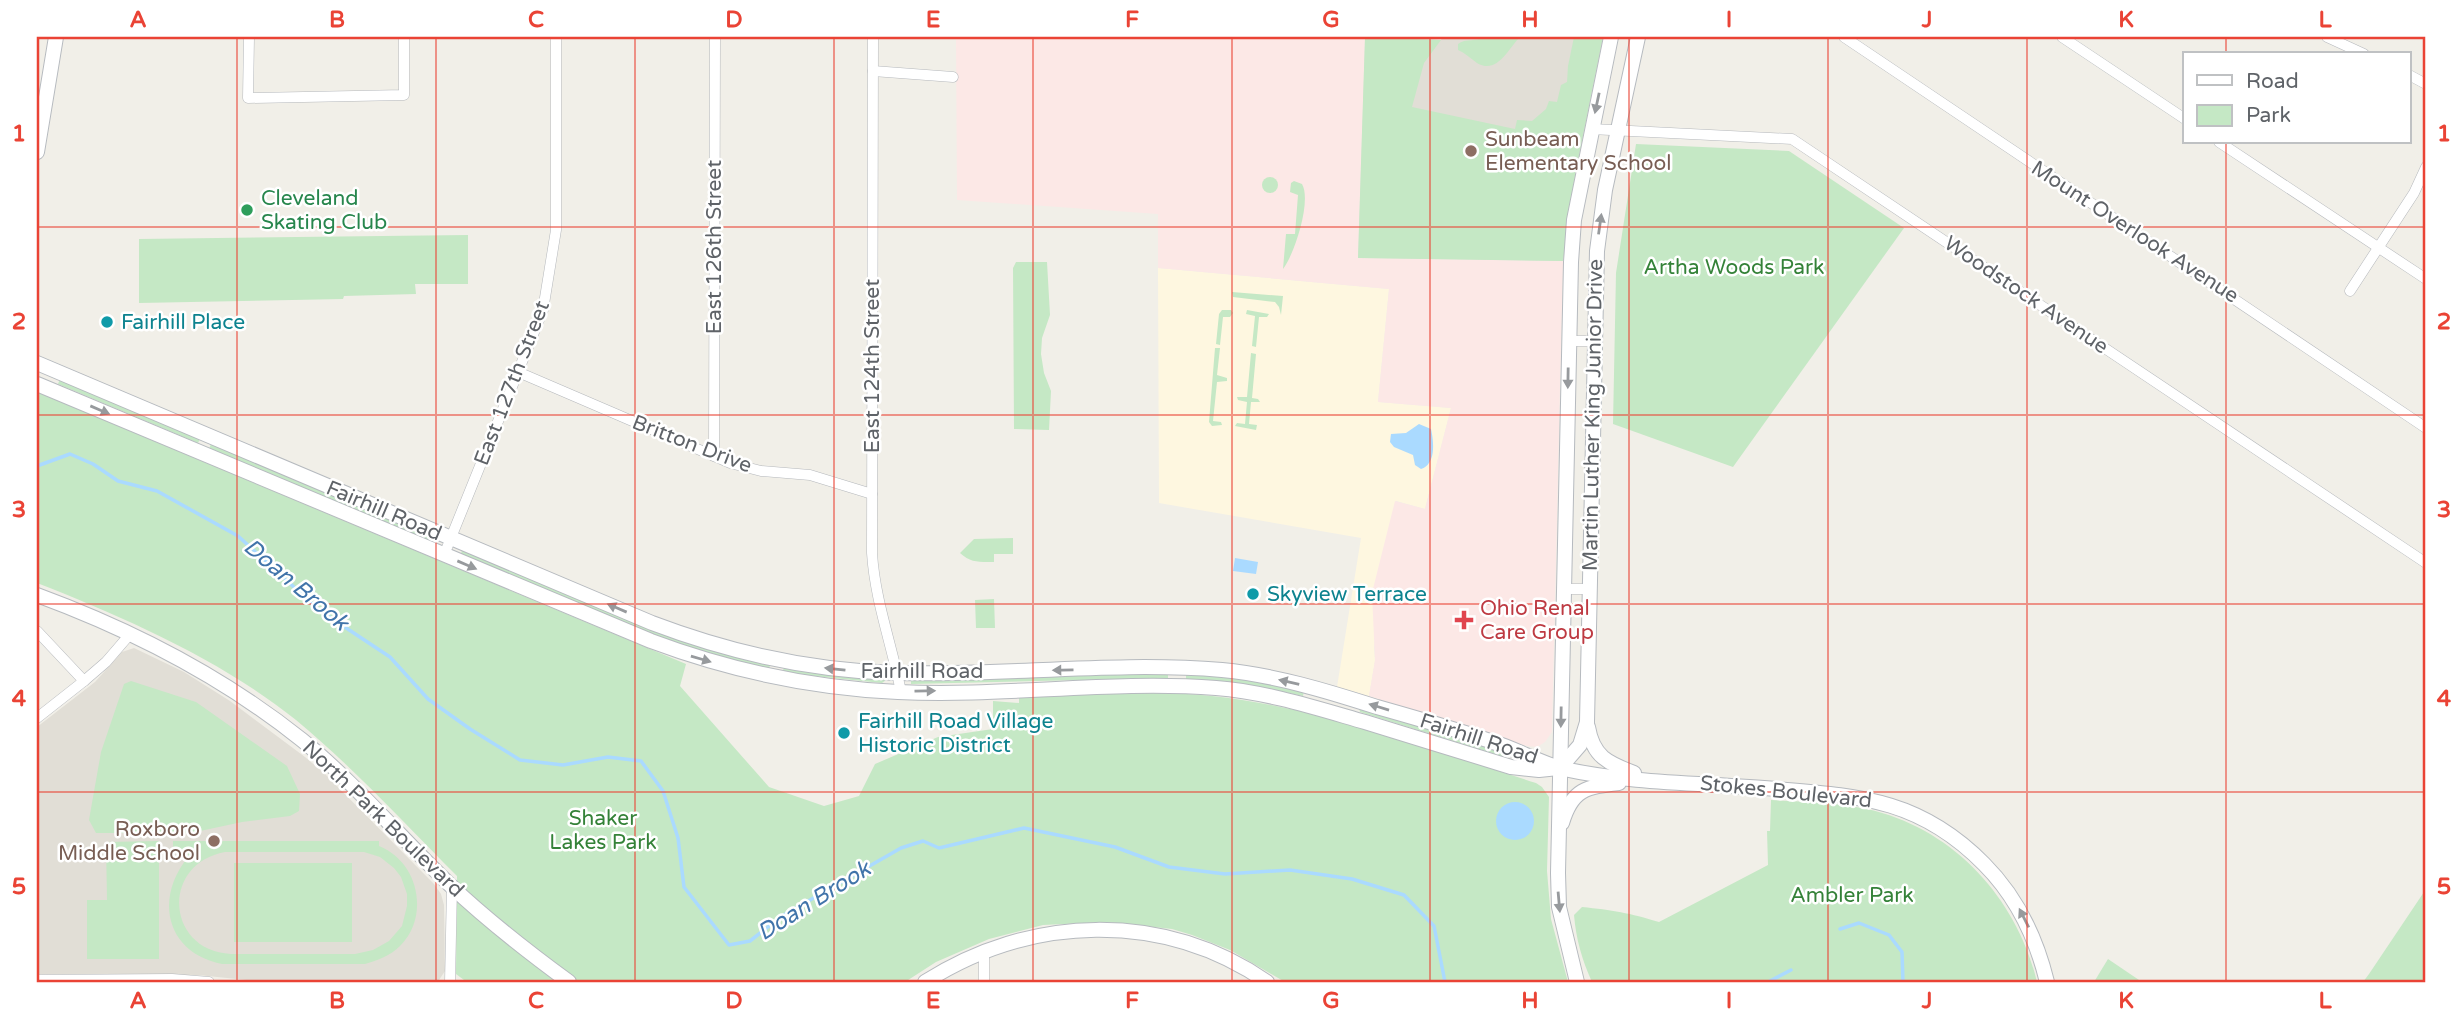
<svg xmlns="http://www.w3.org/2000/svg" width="2463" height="1019" font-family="'Varela Round',sans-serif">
<rect width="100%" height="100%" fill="#f1efe8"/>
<!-- commercial -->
<polygon fill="#fef7e0" points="1158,268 1389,289 1378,402 1451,408 1425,509 1396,501 1374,646 1375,661 1369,696 1337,687 1361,538 1159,503"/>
<!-- education -->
<g fill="#e1ded6">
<polygon points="1365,37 1441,40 1442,37 1603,37 1575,175 1563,261 1358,258"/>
<polygon points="134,648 184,672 230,701 305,757 325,774 434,884 441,894 444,905 445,971 439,980 265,982 198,975 37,974 37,727 95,682 122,652"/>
</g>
<!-- medical -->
<polygon fill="#fce8e6" points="956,37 1365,37 1358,258 1563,261 1552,727 1552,732 1545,742 1537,747 1527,746 1369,696 1375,660 1372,593 1395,501 1425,509 1451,408 1378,402 1389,289 1158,268 1158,214 957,200"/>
<!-- green -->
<g fill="#c5e8c5" fill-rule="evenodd">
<polygon points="1365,37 1441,40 1424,63 1412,107 1515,129 1517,120 1532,121 1546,109 1549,101 1557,102 1561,85 1567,82 1568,66 1574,37 1603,37 1575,175 1563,261 1358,258"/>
<path d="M1486,37H1520C1508,49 1497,75 1477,63C1470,58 1465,53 1458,50V44C1465,38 1477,42 1486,37Z"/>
<polygon points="1636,144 1789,151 1904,228 1733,467 1613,424 1616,273"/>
<circle cx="1270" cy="185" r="8"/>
<path d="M1294,181L1302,184C1312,201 1294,255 1283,269L1286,234H1295L1298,195L1290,192L1291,183Z"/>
<polygon points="468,235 468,284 415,284 416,294 344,296 343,299 139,303 139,239"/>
<polygon points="1016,262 1047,262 1050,315 1042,338 1041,354 1044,373 1051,391 1049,430 1014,429 1013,268"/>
<polygon points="1232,292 1283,296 1281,315 1279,307 1275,302 1233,297"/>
<polygon points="1222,310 1231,310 1233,313 1230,317 1223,317 1220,345 1216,344 1219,314"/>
<polygon points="1247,310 1269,314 1267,317 1259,317 1256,347 1252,346 1255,316 1246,314"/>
<polygon points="1215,348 1220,348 1217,375 1227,378 1227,381 1217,382 1213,421 1221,422 1222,425 1212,426 1209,422"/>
<polygon points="1251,353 1256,354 1252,398 1258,399 1260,402 1251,402 1249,424 1257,425 1256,430 1235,426 1237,423 1245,424 1247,402 1238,400 1237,397 1247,397"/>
<polygon points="60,379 200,439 198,443 58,384"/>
<path d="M37,392L686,664L680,686L769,787L824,806L859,796L875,764L938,737L993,729V701L1019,703V697C1083,695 1149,689 1212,696C1323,708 1430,750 1536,783L1542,787L1549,797L1547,871L1551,919L1568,982H1285L1230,950L1192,935L1172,929L1107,922L1043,925L989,939L936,962L905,982L464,980L456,974V970L457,876C404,823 354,768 296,720C223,661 124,617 37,583Z"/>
<polygon points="211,444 434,537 431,542 209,449"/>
<path d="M1013,538V554H994V562C979,562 971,563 960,553L974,539Z"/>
<polygon points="462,550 694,645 770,665 769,670 692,649 649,634 461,554"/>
<polygon points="994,599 995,628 976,628 975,600"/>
<polygon points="785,668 885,678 886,680 882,683 785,673 783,669"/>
<polygon points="1168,673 1168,678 911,684 911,679"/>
<polygon points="1186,673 1227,676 1304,691 1303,696 1246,684 1186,679"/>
<polygon points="131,681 196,702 287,766 300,794 299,811 290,816 242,822 191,833 96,833 89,820 101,752 124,684"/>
<polygon points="1359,708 1507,754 1505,757 1360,712"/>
<path d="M1771,800C1803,802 1836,802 1867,809C1953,828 2017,898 2037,982H1592C1582,960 1576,939 1574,915L1582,907C1612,910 1630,913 1659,922L1768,865L1767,831H1770Z"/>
<polygon points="159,841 159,959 87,959 87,900 107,900 106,842"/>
<path d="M173,841H379V846C419,862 430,916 400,946C390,956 378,960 365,964H222C166,953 154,899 188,857V853H173ZM225,852H364L380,857L394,868L401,877L407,894V906L402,926L389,941L373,950L355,954H231C166,951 160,864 225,852Z"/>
<rect x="234" y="863" width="118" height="79"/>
<polygon points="2426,889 2426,982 2363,982 2369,974"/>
<polygon points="2108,959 2142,982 2094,982"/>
</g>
<!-- water -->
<g fill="#aadaff">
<path d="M1419,424L1431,429C1434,443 1436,464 1421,469L1415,465L1413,455L1394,447L1390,442L1391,434L1406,433Z"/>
<polygon points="1235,558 1258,562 1256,574 1233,571"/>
<circle cx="1515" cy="821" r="19"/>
</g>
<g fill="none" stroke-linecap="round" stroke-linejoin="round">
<!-- stream -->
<g stroke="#aadaff" stroke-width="3.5">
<polyline points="37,466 70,454 93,464 118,481 157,491 238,536 319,610 390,657 428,699 470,729 520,760 563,765 608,757 641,761 663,791 678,838 684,887 729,945 750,941 782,916 901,848 923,841 939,848 1024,828 1115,847 1169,867 1225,874 1290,870 1352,879 1404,895 1434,926 1445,982"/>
<polyline points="1840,929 1859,923 1889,935 1902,952 1903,982"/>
<polyline points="1768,982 1791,970"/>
</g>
<defs>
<g id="street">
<polyline points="249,37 248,98 404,95 404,37"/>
<path d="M873,37L872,553C875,601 892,645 901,692"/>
<polyline points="1844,37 2426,428"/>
<polyline points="2062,37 2185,119"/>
<polyline points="2327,37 2364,54"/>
<polyline points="873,71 953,77"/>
<polyline points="2409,75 2426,84"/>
<polyline points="1591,129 1792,139 2426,563"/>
<polyline points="2219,142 2426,279"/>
<polyline points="2350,291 2414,193 2426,167"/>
<polyline points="1568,341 1594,341"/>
<polyline points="518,372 730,463 761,471 810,475 872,494"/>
<polyline points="714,456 715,37"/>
<polyline points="444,555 543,310 556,230 556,37"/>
<polyline points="1564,589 1589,589"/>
<polyline points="37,631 84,681 106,662 131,633"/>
<polyline points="37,718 84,681"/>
<polyline points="37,980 172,979 209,982"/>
<polyline points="450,982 452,886"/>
<polyline points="984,982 984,951"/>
</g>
<g id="secondary">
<polyline points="37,152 56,37"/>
<path d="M37,363L652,623C731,653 811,671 896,673C1004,676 1114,661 1222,670C1275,675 1327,691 1377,707C1416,718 1455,729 1493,742C1516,749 1542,764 1564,769C1632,784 1707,783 1776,789C1860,796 1920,799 1984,864C2017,897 2036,937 2047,982"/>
<path d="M37,384L651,641C731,671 813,688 898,692C1004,697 1110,680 1216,688C1267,692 1316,708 1365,722C1414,737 1462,752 1511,767L1539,770L1558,768"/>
<path d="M37,595C132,630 222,676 302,740C355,783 400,837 450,885C487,920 528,952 569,982"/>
<path d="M1588,727C1593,757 1608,763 1634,773"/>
<polyline points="1560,768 1580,745 1587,722 1597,251 1605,190 1638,37"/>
<path d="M1562,823C1572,789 1586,787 1619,783"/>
<path d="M925,982C1030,915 1162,910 1267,982"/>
<polyline points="1577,982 1559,907 1558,873 1571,262 1574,220 1611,37"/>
</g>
</defs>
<!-- street casing -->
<use href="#street" stroke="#b5b8bc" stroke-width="11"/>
<!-- secondary casing -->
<use href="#secondary" stroke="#b6babf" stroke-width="16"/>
<!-- street -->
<use href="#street" stroke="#fff" stroke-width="10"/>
<!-- secondary -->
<use href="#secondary" stroke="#fff" stroke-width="14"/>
</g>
<!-- one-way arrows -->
<defs><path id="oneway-solid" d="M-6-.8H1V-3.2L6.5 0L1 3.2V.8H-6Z" transform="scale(1.75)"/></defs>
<g fill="#979a9d">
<use href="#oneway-solid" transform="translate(1597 103) rotate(102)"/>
<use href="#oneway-solid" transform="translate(1600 224) rotate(-82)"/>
<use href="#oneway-solid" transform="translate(1568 378) rotate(91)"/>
<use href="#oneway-solid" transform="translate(100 410) rotate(23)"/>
<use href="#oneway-solid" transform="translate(467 565) rotate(23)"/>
<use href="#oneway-solid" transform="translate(617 608) rotate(-157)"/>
<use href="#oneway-solid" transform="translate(701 659) rotate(16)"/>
<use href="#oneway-solid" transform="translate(835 669) rotate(-174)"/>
<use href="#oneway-solid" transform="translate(1063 670) rotate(179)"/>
<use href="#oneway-solid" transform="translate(1289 682) rotate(-167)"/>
<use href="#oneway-solid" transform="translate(925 691) rotate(-1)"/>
<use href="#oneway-solid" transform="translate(1379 707) rotate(-163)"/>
<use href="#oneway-solid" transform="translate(1561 717) rotate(91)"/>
<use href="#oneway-solid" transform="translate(1559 902) rotate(85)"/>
<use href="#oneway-solid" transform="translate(2024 918) rotate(-117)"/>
</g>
<!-- grid -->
<path fill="none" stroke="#ea4335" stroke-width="2" stroke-opacity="0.55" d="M237,37V982M436,37V982M635,37V982M834,37V982M1033,37V982M1232,37V982M1430,37V982M1629,37V982M1828,37V982M2027,37V982M2226,37V54M2226,142V982M37,227H2426M37,415H2426M37,604H2426M37,792H2426"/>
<!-- markers -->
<g fill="#8d6e63" stroke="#fff" stroke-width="2.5">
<circle cx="1471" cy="151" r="7"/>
<circle cx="214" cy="841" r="7"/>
</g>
<circle fill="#2e9e5b" stroke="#fff" stroke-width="2.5" cx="247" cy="210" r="7"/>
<g fill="#0f9aa8" stroke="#fff" stroke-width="2.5">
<circle cx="107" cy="322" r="7"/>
<circle cx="1253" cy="594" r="7"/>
<circle cx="844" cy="733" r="7"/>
</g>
<path fill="#e0444e" stroke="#fff" stroke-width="2.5" d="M1460.5 609.5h7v7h7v7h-7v7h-7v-7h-7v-7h7z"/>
<g text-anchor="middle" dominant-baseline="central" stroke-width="5" stroke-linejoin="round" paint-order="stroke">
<!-- education labels -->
<g font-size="21" fill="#785e54" stroke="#fff" text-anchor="start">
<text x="1485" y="139">Sunbeam<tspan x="1485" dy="24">Elementary School</tspan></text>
<text x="200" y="829" text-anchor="end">Roxboro<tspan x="200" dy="24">Middle School</tspan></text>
</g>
<!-- leisure labels -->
<g font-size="21" fill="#27864d" stroke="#fff" text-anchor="start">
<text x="261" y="198">Cleveland<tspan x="261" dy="24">Skating Club</tspan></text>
</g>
<!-- street labels -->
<g font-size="21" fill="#5f6368" stroke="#fff">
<text transform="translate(2135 232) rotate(33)">Mount Overlook Avenue</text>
<text transform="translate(714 247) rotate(-90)">East 126th Street</text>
<text transform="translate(2026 295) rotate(34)">Woodstock Avenue</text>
<text transform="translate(872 366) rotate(-90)">East 124th Street</text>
<text transform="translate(512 383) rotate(-69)">East 127th Street</text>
<text transform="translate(1593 415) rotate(-89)">Martin Luther King Junior Drive</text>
<text transform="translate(692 444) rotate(21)">Britton Drive</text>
<text transform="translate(384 511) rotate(23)">Fairhill Road</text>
<text x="922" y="671">Fairhill Road</text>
<text transform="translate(1479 739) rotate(18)">Fairhill Road</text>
<text transform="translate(1786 792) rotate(6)">Stokes Boulevard</text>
<text transform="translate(383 819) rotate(44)">North Park Boulevard</text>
</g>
<!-- park labels -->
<g font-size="21" fill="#348238" stroke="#fff">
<text x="1734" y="267">Artha Woods Park</text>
<text x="603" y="818">Shaker<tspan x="603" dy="24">Lakes Park</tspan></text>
<text x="1852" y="895">Ambler Park</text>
</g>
<!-- culture labels -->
<g font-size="21" fill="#0d838f" stroke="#fff" text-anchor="start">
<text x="121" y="322">Fairhill Place</text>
<text x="1267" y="594">Skyview Terrace</text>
<text x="858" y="721">Fairhill Road Village<tspan x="858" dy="24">Historic District</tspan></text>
</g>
<!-- health labels -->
<g font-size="21" fill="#be3a42" stroke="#fff" text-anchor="start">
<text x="1480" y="608">Ohio Renal<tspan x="1480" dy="24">Care Group</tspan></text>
</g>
<!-- water labels -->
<g font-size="23" font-style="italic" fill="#4174aa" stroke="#fff">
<text transform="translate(296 585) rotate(40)">Doan Brook</text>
<text transform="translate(814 901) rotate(-32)">Doan Brook</text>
</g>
</g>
<!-- border -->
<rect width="2463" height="1019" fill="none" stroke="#ffffff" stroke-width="77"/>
<!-- legend -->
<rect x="2183" y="52" width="228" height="91" fill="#ffffff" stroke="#bfc1c3" stroke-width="2"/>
<rect x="2197" y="75" width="35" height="10" fill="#ffffff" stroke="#bfc1c3" stroke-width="2"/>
<text x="2246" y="88" font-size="21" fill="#5f6368">Road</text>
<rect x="2197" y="105" width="35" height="21" fill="#c5e8c5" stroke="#bfc1c3" stroke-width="2"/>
<text x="2246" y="122" font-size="21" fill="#5f6368">Park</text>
<rect x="38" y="38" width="2386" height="943" fill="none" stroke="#ea4335" stroke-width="2.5"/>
<g font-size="23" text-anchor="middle" font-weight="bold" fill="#ea4335">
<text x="138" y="27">A</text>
<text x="337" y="27">B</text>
<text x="536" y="27">C</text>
<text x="734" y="27">D</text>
<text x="933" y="27">E</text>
<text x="1132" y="27">F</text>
<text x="1331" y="27">G</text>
<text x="1530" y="27">H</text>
<text x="1729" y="27">I</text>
<text x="1927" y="27">J</text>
<text x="2126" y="27">K</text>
<text x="2325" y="27">L</text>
<text x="19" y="141">1</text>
<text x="2444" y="141">1</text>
<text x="19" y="329">2</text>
<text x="2444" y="329">2</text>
<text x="19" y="517">3</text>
<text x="2444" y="517">3</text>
<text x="19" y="706">4</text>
<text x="2444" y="706">4</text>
<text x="19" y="894">5</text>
<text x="2444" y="894">5</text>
<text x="138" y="1008">A</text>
<text x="337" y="1008">B</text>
<text x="536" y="1008">C</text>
<text x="734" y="1008">D</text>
<text x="933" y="1008">E</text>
<text x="1132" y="1008">F</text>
<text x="1331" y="1008">G</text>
<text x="1530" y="1008">H</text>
<text x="1729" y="1008">I</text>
<text x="1927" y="1008">J</text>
<text x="2126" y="1008">K</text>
<text x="2325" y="1008">L</text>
</g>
</svg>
